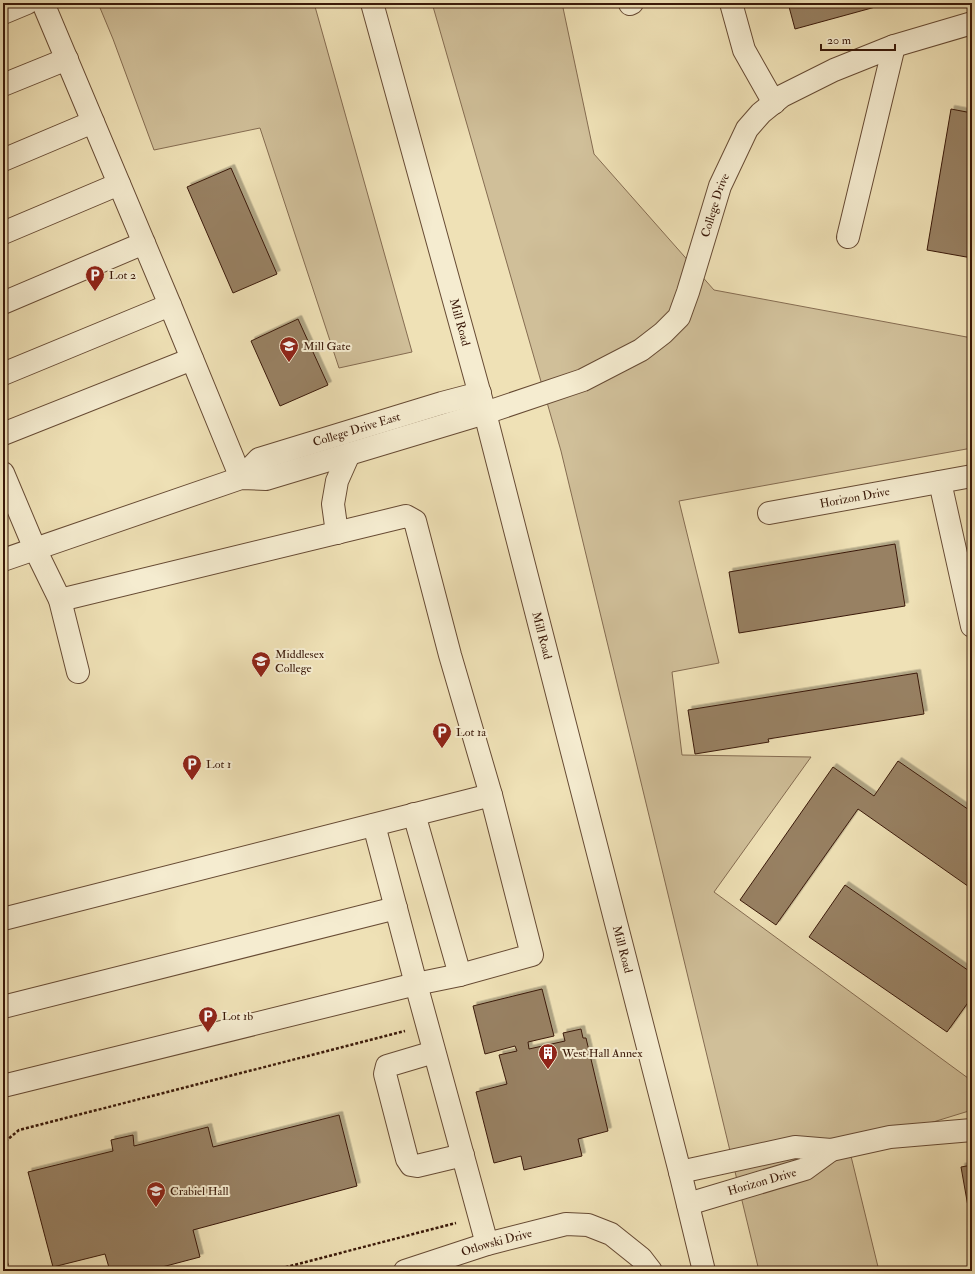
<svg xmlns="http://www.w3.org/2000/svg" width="975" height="1274" font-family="'IM FELL Double Pica',serif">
<defs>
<filter id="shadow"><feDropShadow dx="3.5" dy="-3.5" stdDeviation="0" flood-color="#0004"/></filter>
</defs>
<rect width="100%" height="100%" fill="#efe1b6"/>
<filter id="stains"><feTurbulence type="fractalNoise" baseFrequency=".005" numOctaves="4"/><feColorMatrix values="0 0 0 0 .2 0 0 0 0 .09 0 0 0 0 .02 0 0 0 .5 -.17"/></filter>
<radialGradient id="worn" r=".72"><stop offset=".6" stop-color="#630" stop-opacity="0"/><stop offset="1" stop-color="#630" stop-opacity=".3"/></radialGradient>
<!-- green -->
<g fill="#d0bf99" stroke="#856c51">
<polygon points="98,3 314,3 412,352 339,368 260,128 154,150 113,39"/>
<polygon points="432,3 562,3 594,154 714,290 972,338 972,448 679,501 719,663 672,672 682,755 811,757 714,892 972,1081 972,1110 849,1148 879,1271 759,1271 561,451"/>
</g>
<!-- building -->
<g fill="#988163" stroke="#3a1909" filter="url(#shadow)">
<polygon points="788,3 890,3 795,29"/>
<polygon points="951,109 972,113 972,258 927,250"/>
<polygon points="231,168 277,274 233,293 187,187"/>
<polygon points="298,319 328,385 280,406 251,341"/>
<polygon points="895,544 905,606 739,633 729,572"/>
<polygon points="917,673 924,714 768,739 769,742 695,754 688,710"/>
<polygon points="898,761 972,812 972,889 858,809 776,925 740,900 833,767 874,796"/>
<polygon points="845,885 972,973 972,997 947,1032 809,937"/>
<polygon points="542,989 554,1036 528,1042 529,1049 565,1041 563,1033 581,1029 583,1038 586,1038 608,1131 578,1139 582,1156 524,1170 521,1156 494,1163 476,1092 507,1084 499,1055 517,1051 515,1046 485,1054 473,1006"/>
<polygon points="339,1115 357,1186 193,1230 200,1257 147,1271 110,1271 105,1254 53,1267 28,1172 113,1151 111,1140 133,1135 134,1146 208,1127 213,1147"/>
<polygon points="972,1165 972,1229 961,1167"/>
</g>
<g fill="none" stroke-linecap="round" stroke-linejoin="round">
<defs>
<g id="minor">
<polyline points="43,3 170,305 241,478"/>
<path id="s1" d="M372,3L485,413L680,1172L704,1271"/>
<polyline points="731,3 744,50 774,103"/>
<polyline points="630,4 632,3"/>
<polyline points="3,13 27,3"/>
<polyline points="3,85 67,59"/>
<polyline points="3,160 93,122"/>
<polyline points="3,233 119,184"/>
<polyline points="848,237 894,46"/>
<polyline points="3,303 144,243"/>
<polyline points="3,374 170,305"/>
<polyline points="3,434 192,359"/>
<polyline points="3,473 35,549 60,600 78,672"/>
<path id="s2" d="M241,478L259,459L442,403L480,393"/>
<polyline points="940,482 972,626"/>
<path id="s3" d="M769,513L972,476"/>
<polyline points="337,533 333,504 337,481 349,454"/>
<path id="s4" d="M3,560L241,478L266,479L485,413L583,380L641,350L663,333L679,317L688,292L720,186L747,129L761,113L782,96L834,70L894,46L972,23"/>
<polyline points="414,814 460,975"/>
<polyline points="374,825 416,984 487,1244"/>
<polyline points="3,919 491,795"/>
<polyline points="3,1007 396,908"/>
<polyline points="434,1052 387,1066 385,1074 407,1159 411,1165 417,1166 463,1155"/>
<polyline points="3,1086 416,984 460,975 532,955 491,795 450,655 415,521 406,516 60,600"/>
<polyline points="831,1150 890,1137 972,1130"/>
<polyline points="680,1172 795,1147 831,1150 805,1169 688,1204"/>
<path id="s5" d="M405,1271L487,1244L566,1224L588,1225L611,1234L641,1258L651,1271"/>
</g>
</defs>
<!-- minor casing -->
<use href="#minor" stroke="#674b34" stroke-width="24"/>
<!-- path -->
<g stroke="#3a1909" stroke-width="2.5" stroke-dasharray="3 2" stroke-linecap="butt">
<polyline points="3,1146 7,1140 19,1130 405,1031"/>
<polyline points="3,1248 9,1271"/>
<polyline points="271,1271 456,1223"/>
</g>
<!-- minor -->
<use href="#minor" stroke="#f5ecd0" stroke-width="22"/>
</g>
<!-- icons -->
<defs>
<symbol id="parking-pin" viewBox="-11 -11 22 30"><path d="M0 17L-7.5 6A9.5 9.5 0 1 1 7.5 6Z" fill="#8f2418" stroke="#f5ecd0"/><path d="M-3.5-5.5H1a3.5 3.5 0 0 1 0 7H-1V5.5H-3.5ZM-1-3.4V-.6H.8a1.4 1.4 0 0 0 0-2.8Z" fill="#fff"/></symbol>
<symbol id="university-pin" viewBox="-11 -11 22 30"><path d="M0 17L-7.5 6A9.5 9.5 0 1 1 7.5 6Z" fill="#8f2418" stroke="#f5ecd0"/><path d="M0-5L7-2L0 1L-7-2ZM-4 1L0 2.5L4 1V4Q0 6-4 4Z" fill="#fff"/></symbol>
<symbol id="building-pin" viewBox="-11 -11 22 30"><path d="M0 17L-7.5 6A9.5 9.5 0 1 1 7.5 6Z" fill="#8f2418" stroke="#f5ecd0"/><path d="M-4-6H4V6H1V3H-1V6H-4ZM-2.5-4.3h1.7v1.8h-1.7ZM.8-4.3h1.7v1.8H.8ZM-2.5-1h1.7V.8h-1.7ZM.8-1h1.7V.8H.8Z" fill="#fff"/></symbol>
</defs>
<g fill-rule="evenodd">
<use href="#parking-pin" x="84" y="264" width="22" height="30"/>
<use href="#university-pin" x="278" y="335" width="22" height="30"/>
<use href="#university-pin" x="250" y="650" width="22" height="30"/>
<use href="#parking-pin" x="431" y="721" width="22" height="30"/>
<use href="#parking-pin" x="181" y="753" width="22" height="30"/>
<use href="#parking-pin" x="197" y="1005" width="22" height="30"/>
<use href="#building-pin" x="537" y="1042" width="22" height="30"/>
<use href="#university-pin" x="145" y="1180" width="22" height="30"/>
</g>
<g text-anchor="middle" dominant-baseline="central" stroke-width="4" stroke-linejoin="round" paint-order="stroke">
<!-- street labels -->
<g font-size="12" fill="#3a1909" stroke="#f5ecd0">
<text stroke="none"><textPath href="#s4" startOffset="842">College Drive</textPath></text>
<text stroke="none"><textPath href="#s1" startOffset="331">Mill Road</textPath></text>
<text stroke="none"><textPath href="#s2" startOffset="128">College Drive East</textPath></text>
<text stroke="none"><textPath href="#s3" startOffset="87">Horizon Drive</textPath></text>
<text stroke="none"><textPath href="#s1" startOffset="655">Mill Road</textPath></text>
<text stroke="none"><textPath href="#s1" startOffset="979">Mill Road</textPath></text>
<text transform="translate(762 1182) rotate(-16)">Horizon Drive</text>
<text stroke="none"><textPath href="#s5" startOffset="96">Otlowski Drive</textPath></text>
</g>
<!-- poi labels -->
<g font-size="12" fill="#3a1909" stroke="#f5ecd0" text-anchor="start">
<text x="109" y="275">Lot 2</text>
<text x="303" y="346">Mill Gate</text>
<text x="275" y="654">Middlesex<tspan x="275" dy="14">College</tspan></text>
<text x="456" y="732">Lot 1a</text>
<text x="206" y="764">Lot 1</text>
<text x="222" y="1016">Lot 1b</text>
<text x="562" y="1053">West Hall Annex</text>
<text x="170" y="1191">Crabiel Hall</text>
</g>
</g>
<!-- margin -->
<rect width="975" height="1274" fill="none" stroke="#efe1b6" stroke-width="16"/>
<rect x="4" y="4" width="967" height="1266" fill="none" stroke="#3a1909" stroke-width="2"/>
<rect x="8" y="8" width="959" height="1258" fill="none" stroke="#3a1909"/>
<!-- scale -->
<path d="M821 44v6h74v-6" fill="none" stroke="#3a1909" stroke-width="2"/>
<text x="827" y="44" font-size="12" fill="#3a1909" stroke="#f5ecd0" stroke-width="3" paint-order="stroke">20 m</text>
<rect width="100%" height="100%" filter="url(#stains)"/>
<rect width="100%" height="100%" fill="url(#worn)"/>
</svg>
